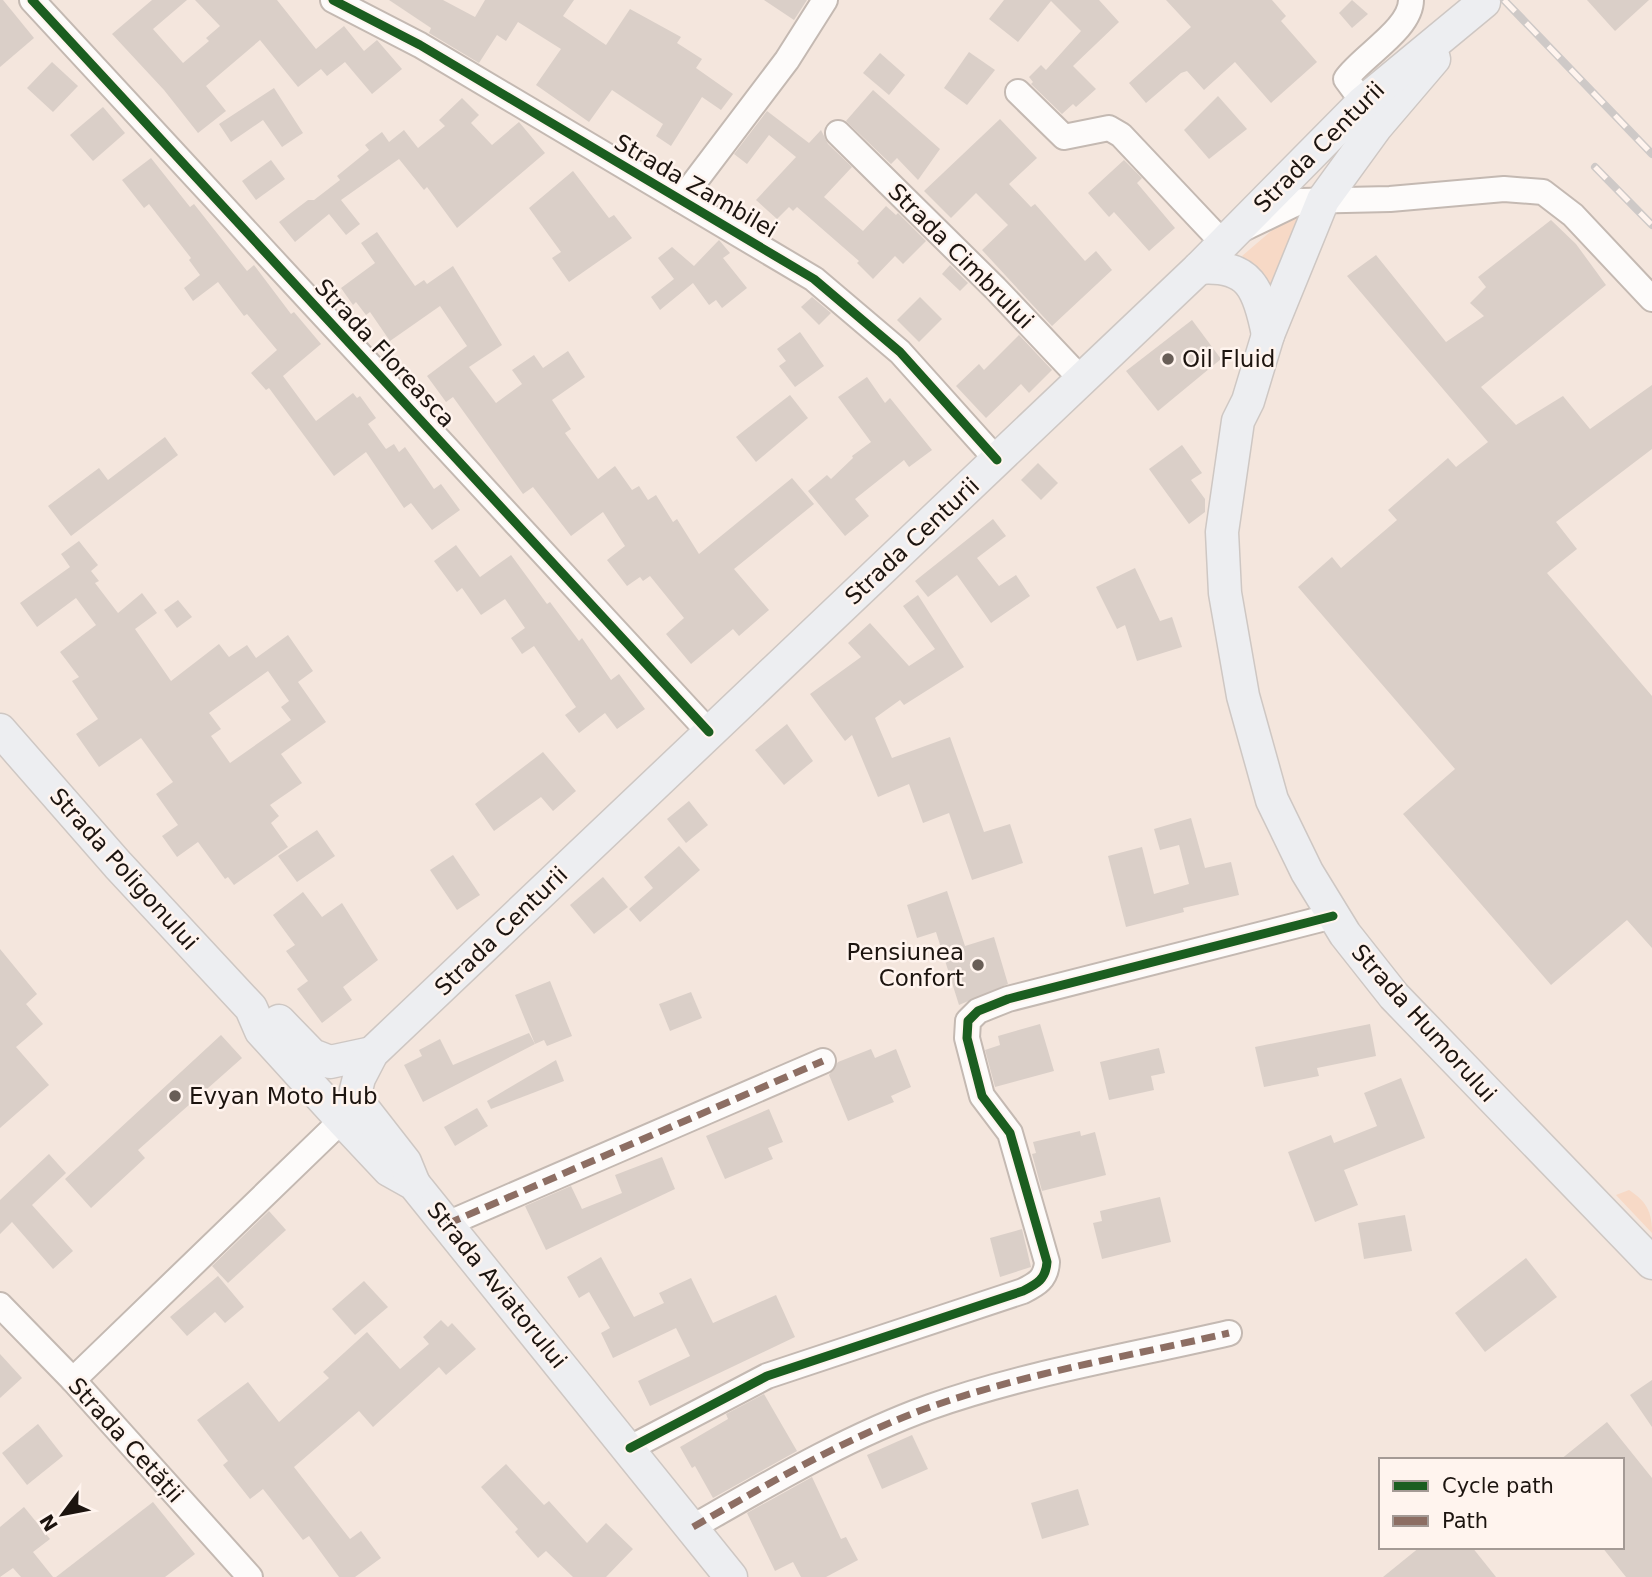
<svg xmlns="http://www.w3.org/2000/svg" width="1652" height="1577" font-family="'DejaVu Sans',sans-serif">
<rect width="100%" height="100%" fill="#f4e6dd"/>
<!-- green -->
<g fill="#f7d9c6">
<polygon points="1312,212 1273,299 1259,269 1242,256 1284,220"/>
<path d="M1629,1190C1647,1202 1652,1212 1652,1233L1616,1195Z"/>
</g>
<!-- building -->
<g fill="#dacfc8" fill-rule="evenodd">
<polygon points="0,0 3,0 34,38 0,67"/>
<polygon points="152,0 187,0 153,29 183,63 209,41 206,38 220,26 195,0 277,0 316,49 344,26 364,51 377,40 402,69 372,94 345,62 327,76 321,69 298,87 260,40 206,86 226,111 198,133 164,90 112,34"/>
<polygon points="389,0 443,0 475,17 485,0 574,0 563,16 606,45 630,9 681,37 677,43 702,59 696,68 733,94 721,110 702,97 671,146 656,136 663,124 612,90 589,122 536,85 561,49 518,22 506,41 497,35 479,63 429,33 431,28"/>
<polygon points="764,0 807,0 794,20"/>
<polygon points="1004,0 1099,0 1119,22 1073,66 1096,89 1076,107 1073,104 1062,114 1031,84 1033,82 1029,77 1041,65 1046,70 1081,31 1051,1 1018,42 989,19"/>
<polygon points="1166,0 1272,0 1286,16 1281,21 1317,62 1271,103 1235,62 1204,90 1187,71 1181,73 1146,103 1129,83 1191,27"/>
<polygon points="1352,0 1368,14 1352,28 1339,13"/>
<polygon points="1587,0 1649,0 1615,31"/>
<polygon points="969,52 995,70 967,105 944,88"/>
<polygon points="880,53 905,75 889,95 863,73"/>
<polygon points="52,62 78,86 53,112 27,88"/>
<polygon points="274,88 303,133 282,147 263,120 231,142 219,124"/>
<polygon points="873,90 940,149 918,180 897,158 891,164 846,121"/>
<polygon points="1218,96 1247,129 1209,159 1184,130"/>
<polygon points="462,98 479,115 471,123 492,145 519,122 545,153 457,228 427,187 424,190 399,159 341,200 360,224 346,235 329,214 295,242 279,222 308,200 314,200 340,180 337,176 369,150 365,145 382,132 389,142 404,130 418,148 445,126 439,120"/>
<polygon points="103,107 125,133 93,161 70,135"/>
<polygon points="767,111 809,143 821,130 828,144 852,167 824,197 863,231 886,206 896,215 898,213 926,241 903,264 895,256 873,279 857,263 859,261 797,207 793,211 789,207 777,219 756,200 796,157 769,135 747,164 734,154"/>
<polygon points="1000,119 1037,158 1009,184 1031,207 1035,204 1085,261 1096,251 1112,270 1052,326 982,250 1008,225 976,193 951,218 924,191"/>
<polygon points="151,158 190,207 194,204 247,271 254,265 291,314 294,312 321,344 283,376 316,421 353,393 357,398 360,396 376,418 368,424 386,449 394,444 399,452 405,447 434,489 441,484 460,510 432,530 411,503 404,508 366,452 334,476 269,388 266,390 251,373 277,350 247,314 244,316 218,282 193,301 184,288 200,275 189,260 191,258 149,204 144,208 122,180"/>
<polygon points="271,160 285,179 256,200 242,181"/>
<polygon points="1124,160 1142,178 1137,183 1175,228 1149,251 1114,212 1109,217 1088,193"/>
<polygon points="573,171 609,218 614,215 632,238 569,282 552,258 561,252 529,208"/>
<polygon points="1551,220 1576,244 1606,285 1481,387 1516,425 1563,396 1590,429 1652,385 1652,449 1556,522 1577,549 1547,573 1652,696 1652,948 1627,920 1551,985 1403,814 1455,769 1298,587 1332,557 1341,568 1397,520 1388,510 1448,458 1456,467 1488,442 1347,276 1376,255 1446,342 1484,316 1470,303 1486,287 1478,277"/>
<polygon points="377,232 415,286 424,280 427,284 453,266 502,345 469,367 496,403 522,384 512,370 534,355 543,368 568,351 585,377 552,400 571,429 565,433 598,479 615,466 632,490 639,486 648,500 656,495 673,522 677,519 699,554 792,478 814,504 734,569 769,610 739,636 733,629 691,664 666,634 684,618 650,576 643,581 640,577 627,586 607,560 625,546 603,512 571,536 533,487 523,494 453,397 446,402 427,376 467,346 440,306 390,341 370,312 366,315 356,302 353,305 341,288 375,263 361,243"/>
<polygon points="719,240 730,253 723,258 747,288 722,308 716,300 709,305 693,283 660,310 651,297 674,279 658,258 672,247 694,266"/>
<polygon points="950,265 968,283 960,291 942,274"/>
<polygon points="812,297 831,313 819,325 801,307"/>
<polygon points="920,297 942,319 919,342 897,320"/>
<polygon points="1192,320 1221,359 1158,411 1126,371"/>
<polygon points="800,332 824,366 795,387 779,366 786,361 777,349"/>
<polygon points="1019,335 1052,370 1029,393 1021,384 986,418 956,386 979,364 984,370"/>
<polygon points="867,377 885,403 890,398 932,450 909,467 904,460 855,499 869,516 845,536 808,491 827,475 831,479 853,458 852,456 871,442 838,397"/>
<polygon points="790,395 808,418 756,462 736,437"/>
<polygon points="165,437 178,455 71,536 48,506 99,468 108,480"/>
<polygon points="1182,445 1202,473 1191,480 1205,499 1205,512 1189,524 1149,469"/>
<polygon points="1038,463 1058,483 1041,500 1021,480"/>
<polygon points="993,519 1006,536 977,558 999,586 1016,575 1030,596 991,623 957,575 928,597 915,581"/>
<path d="M79,541L98,565L91,571L99,581L95,583L118,613L142,593L157,613L135,629L171,681L219,644L229,657L247,645L256,658L288,635L313,671L298,682L326,722L281,754L302,783L270,805L279,816L271,823L288,847L234,885L228,877L225,879L198,842L177,857L162,836L178,825L156,794L173,782L141,738L99,767L76,734L98,719L72,681L79,677L60,652L96,625L76,598L37,627L20,603L70,567L61,554ZM268,671L289,701L281,707L291,720L230,763L211,736L221,729L209,713Z"/>
<polygon points="456,545 480,577 511,555 547,604 550,602 579,641 582,638 611,680 619,674 645,709 617,729 605,713 579,733 565,715 576,707 534,646 522,654 511,638 525,628 505,599 481,615 462,588 457,592 434,561"/>
<polygon points="1135,568 1160,621 1172,617 1182,647 1137,661 1125,625 1117,629 1096,587"/>
<polygon points="918,595 964,667 904,705 900,700 875,718 892,758 950,737 984,832 1010,824 1023,863 972,880 949,813 923,823 909,784 878,797 852,735 845,741 810,694 861,657 848,643 870,623 909,666 935,649 903,606"/>
<polygon points="178,600 192,617 177,628 164,610"/>
<polygon points="787,724 813,761 784,785 755,750"/>
<polygon points="543,752 576,791 553,811 541,797 494,831 475,804"/>
<polygon points="689,801 708,825 686,843 667,819"/>
<polygon points="1191,818 1205,868 1231,862 1239,895 1183,908 1184,912 1126,927 1108,856 1142,847 1154,894 1189,884 1179,845 1160,850 1154,829"/>
<polygon points="317,830 335,856 297,882 278,856"/>
<polygon points="679,846 700,870 640,922 629,909 653,888 644,877"/>
<polygon points="453,855 480,895 457,910 430,870"/>
<polygon points="603,877 628,907 594,934 570,905"/>
<polygon points="947,891 965,946 994,937 1008,984 959,1005 936,932 917,938 907,905"/>
<polygon points="303,892 322,917 342,903 378,960 343,987 352,1000 322,1023 297,989 308,981 286,951 295,945 273,915"/>
<polygon points="0,949 37,994 26,1004 43,1024 16,1047 49,1085 0,1128"/>
<polygon points="550,981 572,1036 547,1046 544,1040 535,1044 515,995"/>
<polygon points="691,992 702,1018 670,1031 659,1004"/>
<polygon points="1040,1024 1054,1071 995,1087 985,1050 1000,1045 998,1036"/>
<polygon points="1370,1024 1376,1056 1317,1068 1319,1076 1264,1087 1255,1047"/>
<polygon points="529,1033 535,1044 423,1102 404,1065 422,1056 419,1050 440,1039 453,1065"/>
<polygon points="221,1035 242,1058 138,1150 145,1158 91,1208 65,1179"/>
<polygon points="1159,1048 1165,1073 1151,1076 1154,1090 1109,1100 1100,1062"/>
<polygon points="871,1049 875,1058 896,1049 911,1087 891,1096 894,1102 848,1121 829,1075 838,1062"/>
<polygon points="556,1060 564,1081 491,1109 487,1101"/>
<polygon points="1401,1078 1425,1138 1344,1170 1358,1205 1315,1222 1288,1152 1331,1135 1334,1143 1377,1126 1364,1093"/>
<polygon points="477,1108 488,1126 455,1146 444,1127"/>
<polygon points="769,1109 783,1142 768,1148 773,1159 725,1179 706,1136"/>
<polygon points="1080,1131 1081,1136 1095,1132 1106,1175 1042,1191 1032,1154 1036,1153 1033,1142"/>
<polygon points="49,1154 66,1173 32,1205 73,1251 53,1269 12,1222 0,1234 0,1200"/>
<polygon points="662,1157 675,1189 546,1250 525,1206 571,1186 582,1209 622,1193 615,1175"/>
<polygon points="1160,1197 1171,1242 1102,1259 1093,1223 1102,1221 1100,1211"/>
<polygon points="269,1211 286,1230 228,1283 212,1266"/>
<polygon points="1405,1215 1412,1251 1364,1259 1358,1223"/>
<polygon points="1022,1229 1031,1267 1000,1277 990,1238"/>
<polygon points="601,1257 634,1317 664,1303 659,1293 691,1278 713,1323 776,1295 795,1337 650,1406 638,1381 690,1356 676,1328 613,1358 601,1333 610,1328 589,1292 579,1298 567,1277"/>
<polygon points="1526,1258 1557,1297 1485,1352 1455,1313"/>
<polygon points="218,1276 244,1307 225,1323 215,1312 187,1336 170,1317"/>
<polygon points="364,1281 388,1307 355,1335 332,1309"/>
<polygon points="441,1320 448,1327 452,1323 476,1349 446,1375 439,1367 373,1427 359,1411 294,1467 350,1539 361,1531 381,1558 355,1577 339,1577 309,1536 303,1540 263,1489 250,1499 223,1465 228,1461 197,1420 248,1382 279,1422 329,1378 323,1372 367,1332 400,1369 429,1344 423,1337"/>
<polygon points="0,1354 22,1378 0,1398"/>
<polygon points="1652,1380 1652,1427 1630,1395"/>
<polygon points="764,1394 797,1451 713,1498 695,1466 692,1468 680,1447 728,1419 726,1414"/>
<polygon points="1607,1422 1652,1478 1652,1577 1626,1577 1602,1547 1622,1547 1622,1460 1560,1460"/>
<polygon points="38,1424 63,1456 27,1485 2,1453"/>
<polygon points="912,1435 928,1469 882,1489 867,1455"/>
<polygon points="506,1464 544,1505 549,1501 587,1543 606,1523 633,1549 606,1577 573,1577 546,1551 538,1558 515,1532 518,1529 481,1487"/>
<polygon points="812,1477 841,1539 846,1537 858,1560 826,1577 801,1577 793,1562 775,1571 747,1513"/>
<polygon points="1078,1489 1089,1525 1042,1539 1031,1503"/>
<polygon points="153,1502 195,1554 165,1577 56,1577"/>
<polygon points="24,1507 50,1539 33,1552 53,1577 21,1577 13,1568 0,1577 0,1527"/>
<polygon points="1420,1547 1472,1547 1496,1577 1383,1577"/>
</g>
<g fill="none" stroke-linecap="round" stroke-linejoin="round">
<defs>
<g id="minor">
<polyline points="32,0 709,732"/>
<polyline points="333,0 420,45 814,279 900,352 997,460"/>
<polyline points="1018,92 1064,137 1109,128 1121,135 1223,243"/>
<path d="M1363,102L1346,79C1362,56 1411,29 1411,0"/>
<polyline points="838,133 995,288 1082,380"/>
<polyline points="681,200 787,60 825,0"/>
<polyline points="1245,228 1301,201 1390,199 1504,189 1543,192 1573,215 1652,299"/>
<polyline points="447,1224 823,1061"/>
<polyline points="0,1305 73,1380 250,1577"/>
<polyline points="73,1380 342,1120"/>
<path d="M630,1448L767,1376L1023,1291C1037,1284 1046,1279 1047,1262L1010,1133L982,1096L967,1038L968,1021L978,1011L1008,999L1333,916"/>
<path d="M693,1527C770,1483 847,1437 930,1407C1026,1373 1130,1356 1229,1333"/>
</g>
<g id="major">
<polyline points="1434,59 1376,127 1323,200 1268,335 1248,401 1238,421 1222,532 1225,593 1243,696 1272,800 1307,872 1345,934 1394,996 1652,1263"/>
<path d="M1199,268C1250,264 1259,289 1268,335"/>
<polyline points="0,730 118,865 251,1008 261,1031 342,1120 389,1170 414,1184 731,1577"/>
<polyline points="279,1021 312,1055 330,1062 372,1053"/>
<polyline points="414,1184 405,1162 359,1103 356,1090 359,1078 372,1053 1199,268 1363,102 1484,2"/>
</g>
</defs>
<!-- minor casing -->
<use href="#minor" stroke="#c4b9b2" stroke-width="28"/>
<!-- major casing -->
<use href="#major" stroke="#cec7c3" stroke-width="35"/>
<!-- minor -->
<use href="#minor" stroke="#fdfbfa" stroke-width="24"/>
<!-- major -->
<use href="#major" stroke="#edeef1" stroke-width="32"/>
<defs>
<g id="rail">
<polyline points="1504,0 1652,154"/>
<polyline points="1595,167 1652,225"/>
</g>
</defs>
<!-- rail casing -->
<use href="#rail" stroke="#cec9c7" stroke-width="8"/>
<!-- rail -->
<use href="#rail" stroke="#fff4ee" stroke-width="5" stroke-dasharray="16" stroke-linecap="butt"/>
<!-- quiet -->
<g stroke="#8d6e63" stroke-width="7" stroke-dasharray="14 7" stroke-linecap="butt">
<polyline points="447,1224 823,1061"/>
<path d="M693,1527C770,1483 847,1437 930,1407C1026,1373 1130,1356 1229,1333"/>
</g>
<defs>
<g id="cycleway">
<polyline points="32,0 709,732"/>
<polyline points="333,0 420,45 814,279 900,352 997,460"/>
<path d="M630,1448L767,1376L1023,1291C1037,1284 1046,1279 1047,1262L1010,1133L982,1096L967,1038L968,1021L978,1011L1008,999L1333,916"/>
</g>
</defs>
<!-- cycleway casing -->
<use href="#cycleway" stroke="#fff4ee" stroke-width="13"/>
<!-- cycleway -->
<use href="#cycleway" stroke="#1b5e20" stroke-width="9"/>
</g>
<!-- markers -->
<g fill="#685e57" stroke="#fff4ee" stroke-width="2.5">
<circle cx="1168" cy="359" r="7"/>
<circle cx="978" cy="965" r="7"/>
<circle cx="175" cy="1096" r="7"/>
</g>
<g text-anchor="middle" dominant-baseline="central" stroke-width="5" stroke-linejoin="round" paint-order="stroke">
<!-- street labels -->
<g font-size="23" fill="#1c140f" stroke="#fff4ee">
<text transform="translate(1319 147) rotate(-45)">Strada Centurii</text>
<text transform="translate(696 186) rotate(30)">Strada Zambilei</text>
<text transform="translate(961 256) rotate(45)">Strada Cimbrului</text>
<text transform="translate(385 353) rotate(47)">Strada Floreasca</text>
<text transform="translate(912 541) rotate(-43)">Strada Centurii</text>
<text transform="translate(124 869) rotate(48)">Strada Poligonului</text>
<text transform="translate(501 931) rotate(-44)">Strada Centurii</text>
<text transform="translate(1424 1023) rotate(48)">Strada Humorului</text>
<text transform="translate(497 1285) rotate(51)">Strada Aviatorului</text>
<text transform="translate(126 1440) rotate(48)">Strada Cetății</text>
</g>
<!-- poi labels -->
<g font-size="23" fill="#1c140f" stroke="#fff4ee" text-anchor="start">
<text x="1182" y="359">Oil Fluid</text>
<text x="964" y="952" text-anchor="end">Pensiunea<tspan x="964" dy="26">Confort</tspan></text>
<text x="189" y="1096">Evyan Moto Hub</text>
</g>
</g>
<!-- legend -->
<rect x="1379" y="1458" width="245" height="91" fill="#fff4ee" stroke="#a49a95" stroke-width="2"/>
<rect x="1393" y="1481" width="35" height="10" fill="#1b5e20" stroke="#a49a95" stroke-width="2"/>
<text x="1442" y="1493" font-size="21" fill="#1c140f">Cycle path</text>
<rect x="1393" y="1516" width="35" height="10" fill="#8d6e63" stroke="#a49a95" stroke-width="2"/>
<text x="1442" y="1528" font-size="21" fill="#1c140f">Path</text>
<!-- north arrow -->
<g transform="translate(63 1514) rotate(238)" stroke="#fff4ee" stroke-width="5" paint-order="stroke">
<path d="M0-5L12 26L0 18L-12 26Z" fill="#1c140f"/>
<text y="-10" font-size="19" font-weight="bold" text-anchor="middle" fill="#1c140f">N</text>
</g>
</svg>
